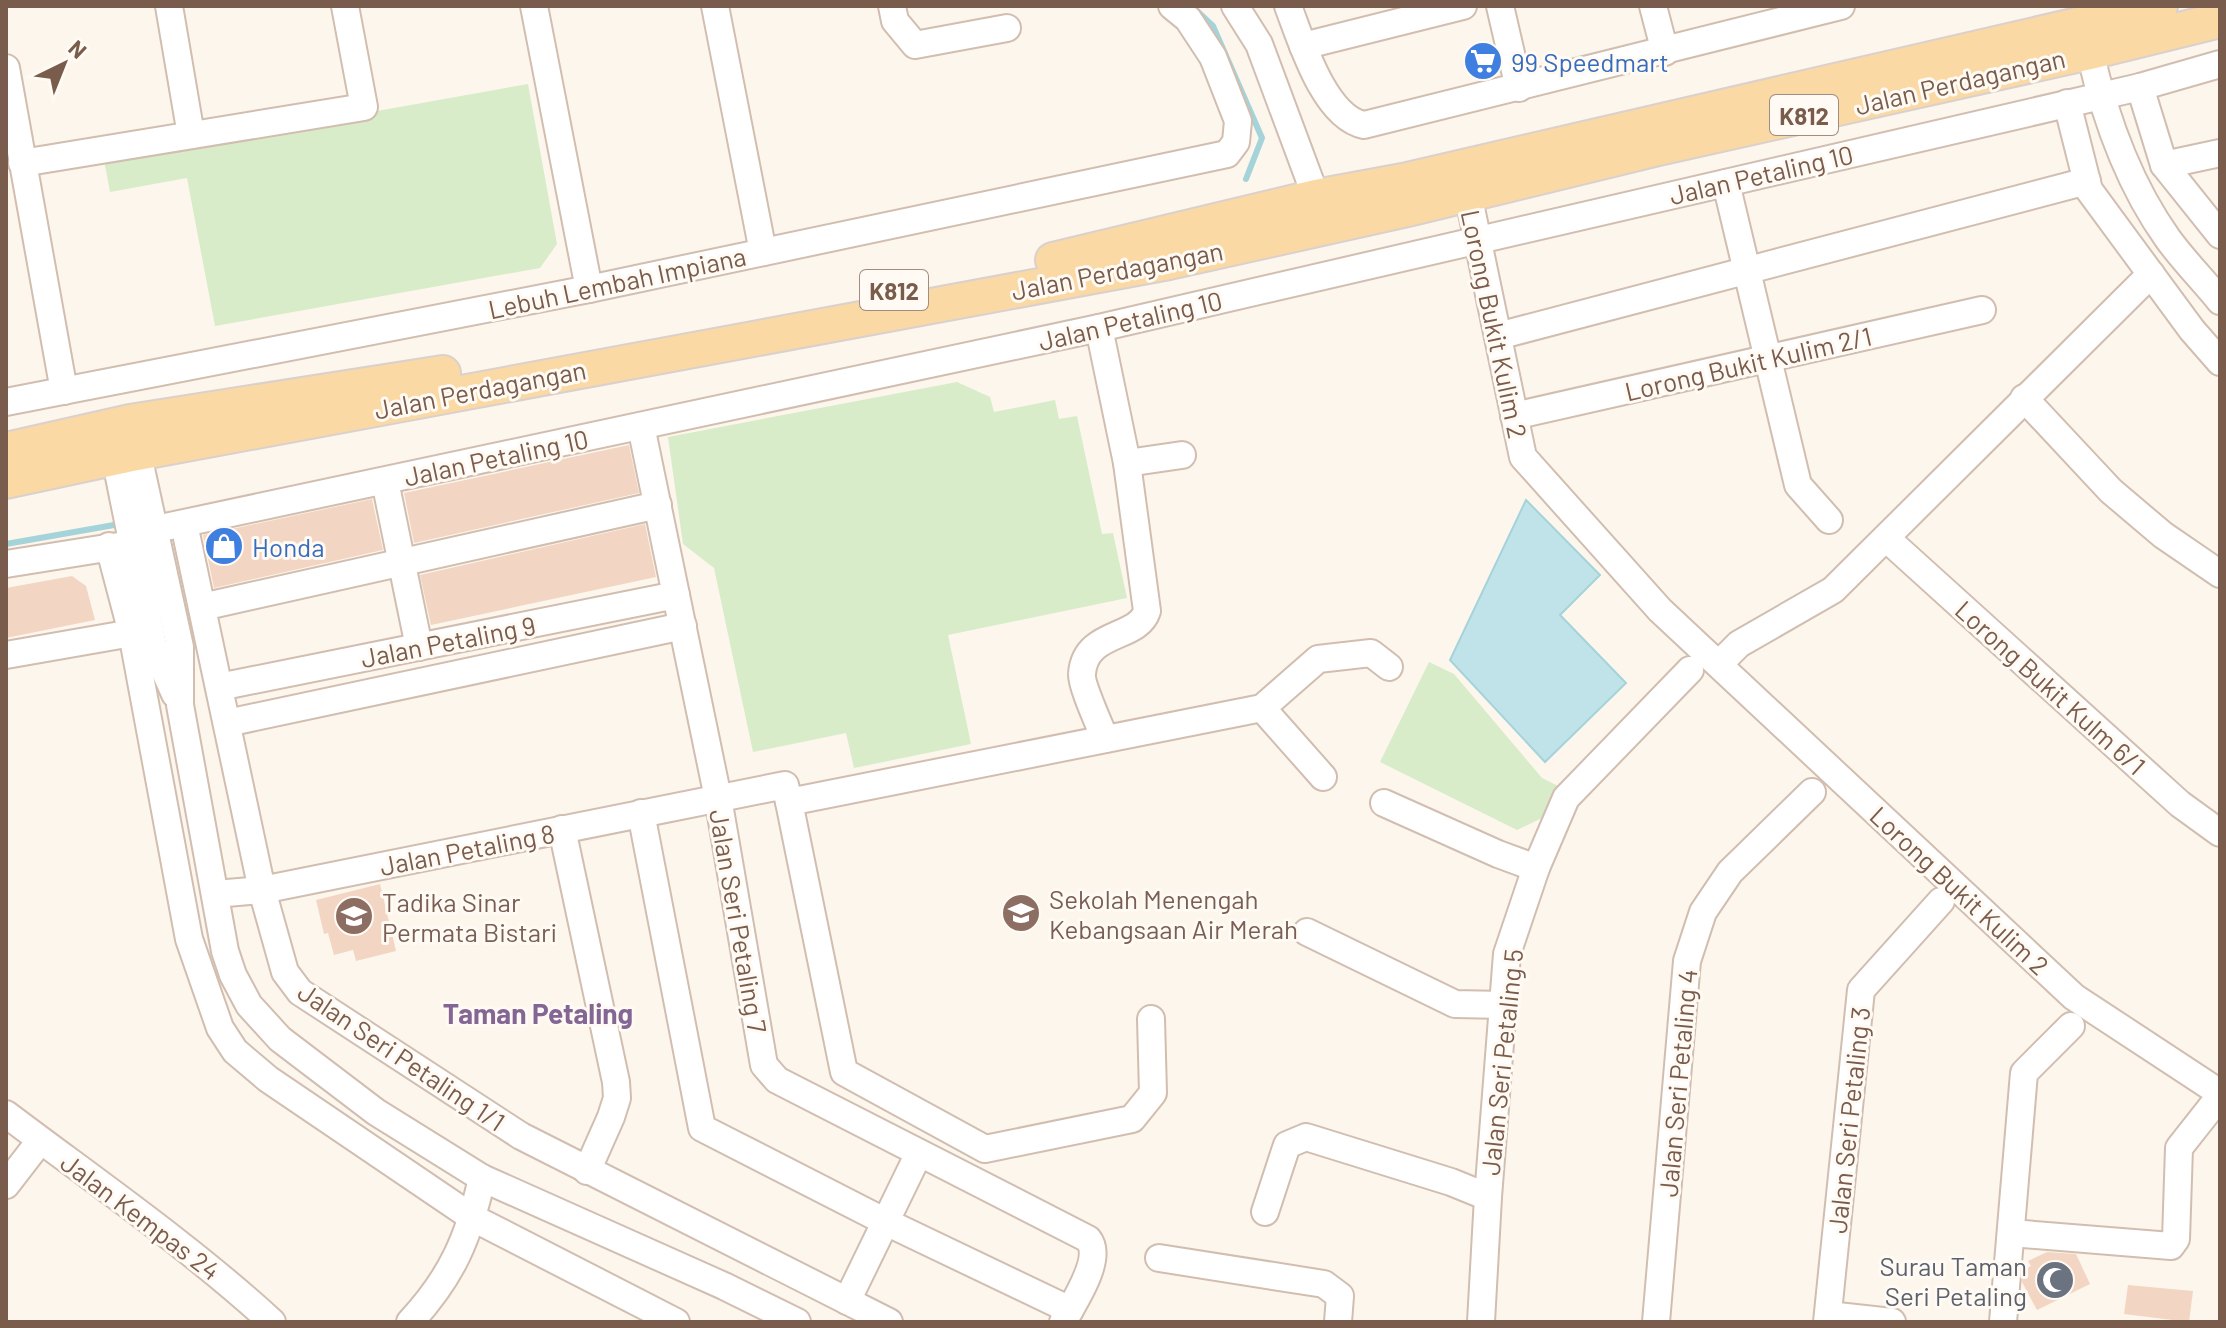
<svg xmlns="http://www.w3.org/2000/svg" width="2226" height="1328" font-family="Barlow,sans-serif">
<rect width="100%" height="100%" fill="#fdf6ec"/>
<!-- green -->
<g fill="#d8ecc9">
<polygon points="528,84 557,244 540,268 215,326 187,178 110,192 104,160"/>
<polygon points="957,382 990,397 994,412 1055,400 1059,419 1077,416 1102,534 1113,533 1127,598 948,635 971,744 854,768 846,733 753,752 714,568 683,544 668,437"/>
<polygon points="1429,662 1454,674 1542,778 1558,786 1542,818 1517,830 1380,762"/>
</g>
<!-- water -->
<polygon fill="#bfe3e8" stroke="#a5d3da" stroke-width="2" points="1526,500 1600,575 1560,615 1626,683 1545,762 1450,660"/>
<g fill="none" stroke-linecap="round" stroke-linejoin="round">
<!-- stream -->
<g stroke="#a5d3da" stroke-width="6">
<polyline points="1197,11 1213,26 1262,138 1246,179"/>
<polyline points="6,544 114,525"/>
</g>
</g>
<!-- building -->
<g fill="#f3d5c3">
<polygon points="629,445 639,493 414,543 404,493"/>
<polygon points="372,499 383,550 214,588 203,535"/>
<polygon points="645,524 656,577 431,625 420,575"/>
<polygon points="72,576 86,586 95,620 6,638 6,588"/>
<polygon points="380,884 396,951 356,961 353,950 334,955 328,933 324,934 316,900"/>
<polygon points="2047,1252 2076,1254 2090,1284 2037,1310 2022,1282 2023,1270 2031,1266 2028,1261"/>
<polygon points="2128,1285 2193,1291 2189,1322 2124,1314"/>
</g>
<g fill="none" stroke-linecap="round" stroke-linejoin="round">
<defs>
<g id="minor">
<polyline points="169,6 191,135"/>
<polyline points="534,6 589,289"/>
<polyline points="715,6 763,252"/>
<polyline points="892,6 895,21 915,45 1007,28"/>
<polyline points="1235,6 1259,44 1316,197"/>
<path d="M1288,6C1301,40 1324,117 1364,125L1841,6"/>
<polyline points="1500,6 1519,88"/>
<polyline points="1653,6 1665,52"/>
<polyline points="1303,46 1463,6"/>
<path d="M2090,52C2105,118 2128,183 2168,239C2184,261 2203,280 2220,301"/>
<polyline points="6,68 64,391"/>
<polyline points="2140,87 2164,165 2220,235"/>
<polyline points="2067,103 2089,190 2192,330 2220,362"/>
<polyline points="22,163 364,107 345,6"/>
<polyline points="2164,165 2220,153"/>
<polyline points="1726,183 1798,485 1829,520"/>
<polyline points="1468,194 1523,457 1660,610 2074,997 2220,1093"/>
<path d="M1099,328L1127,463L1147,611C1138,640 1085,630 1082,674C1081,685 1100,726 1105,739"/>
<polyline points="1498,336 2087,181"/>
<polyline points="2024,398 2111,491 2163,535 2220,574"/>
<polyline points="6,402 589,289 1227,154 1236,142 1238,121 1213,57 1188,19 1172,6"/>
<polyline points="1514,416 1982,310"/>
<path d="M641,426L718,798L764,1065L777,1080L1088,1239C1104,1258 1074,1302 1063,1322"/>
<polyline points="134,437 180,647 180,705 225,951 233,975 249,1005 280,1039 376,1112 482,1178 724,1286 797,1322"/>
<polyline points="112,442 153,645 175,694"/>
<polyline points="1127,463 1182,455"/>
<polyline points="385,481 419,647"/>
<polyline points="184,524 262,890 285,972 300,992 521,1136 889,1322"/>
<polyline points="156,529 1099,328 2140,87 2220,64"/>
<polyline points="1886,538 2180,804 2220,833"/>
<polyline points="109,546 132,633 189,939 220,1028 235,1051 268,1079 473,1218 676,1322"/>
<polyline points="6,564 125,545"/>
<polyline points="202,607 658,505"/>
<polyline points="6,655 132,633"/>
<polyline points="1719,664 1739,644 1833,590 2151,274"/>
<polyline points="219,687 676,595"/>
<polyline points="1262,708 1323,777"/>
<polyline points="227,723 683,626"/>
<polyline points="789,802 844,1072 985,1149 1132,1119 1153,1093 1151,1019"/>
<polyline points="1384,803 1498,854 1536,868"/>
<polyline points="641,813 702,1128 886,1222 1070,1310"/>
<polyline points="562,829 616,1082 617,1098 611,1117 587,1171"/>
<polyline points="215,894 262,890 785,785 789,802 1262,708 1318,659 1371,653 1389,667"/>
<polyline points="1307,932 1455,1004 1504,1005"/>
<path d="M6,1114C96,1182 189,1246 272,1322"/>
<polyline points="6,1185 40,1141"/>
<polyline points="1265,1212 1287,1145 1306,1137 1451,1182 1488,1197"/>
<polyline points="2011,1233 2171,1246 2176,1239 2179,1148 2220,1096"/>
<polyline points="1159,1258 1324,1284 1340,1296 1338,1322"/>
<polyline points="847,1301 919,1153"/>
<polyline points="1828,1315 1892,1322"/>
<path d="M410,1322C452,1277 469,1237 482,1178"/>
<polyline points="1481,1322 1488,1197 1507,954 1536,868 1566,798 1690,670"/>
<polyline points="1656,1322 1687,961 1703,912 1730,872 1812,792"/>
<polyline points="1827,1322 1861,990 1941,901"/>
<polyline points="2003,1322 2024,1073 2071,1026"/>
</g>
<g id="major">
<polyline points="1053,260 1316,197 1403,181 2160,6"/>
<polyline points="6,450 130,422 443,373"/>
<polyline points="6,481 137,453 1169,262 1412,208 1658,148 2090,52 2220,20"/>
</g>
</defs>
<!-- minor casing -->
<use href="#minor" stroke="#d1beb0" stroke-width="30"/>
<!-- major casing -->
<use href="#major" stroke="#dad1cd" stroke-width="38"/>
<!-- minor -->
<use href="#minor" stroke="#fff" stroke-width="26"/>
<!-- major -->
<use href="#major" stroke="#fbd9a5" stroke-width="34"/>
</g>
<!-- icons -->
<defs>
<symbol id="supermarket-disc" viewBox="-11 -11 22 22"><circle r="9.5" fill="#3f7fe0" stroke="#fffaf3"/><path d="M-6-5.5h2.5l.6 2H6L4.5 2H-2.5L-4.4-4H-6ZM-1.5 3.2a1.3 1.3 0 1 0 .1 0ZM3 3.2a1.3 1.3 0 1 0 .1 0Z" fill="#fff"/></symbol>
<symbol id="shop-disc" viewBox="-11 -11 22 22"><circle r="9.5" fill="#3f7fe0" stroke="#fffaf3"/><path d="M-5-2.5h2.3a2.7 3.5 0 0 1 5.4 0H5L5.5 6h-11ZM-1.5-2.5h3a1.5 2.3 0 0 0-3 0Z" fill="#fff"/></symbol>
<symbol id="school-disc" viewBox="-11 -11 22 22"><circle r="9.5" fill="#8d6e63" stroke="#fffaf3"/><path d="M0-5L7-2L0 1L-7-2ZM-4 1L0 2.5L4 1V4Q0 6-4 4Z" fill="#fff"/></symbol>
<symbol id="mosque-disc" viewBox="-11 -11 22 22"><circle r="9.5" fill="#6b7280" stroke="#fffaf3"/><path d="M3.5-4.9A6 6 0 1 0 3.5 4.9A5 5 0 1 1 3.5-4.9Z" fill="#fff"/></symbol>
</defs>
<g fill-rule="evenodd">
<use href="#supermarket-disc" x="1461" y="39" width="44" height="44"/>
<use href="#shop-disc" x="202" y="524" width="44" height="44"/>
<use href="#school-disc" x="999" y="891" width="44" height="44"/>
<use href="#school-disc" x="332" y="894" width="44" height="44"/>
<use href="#mosque-disc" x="2033" y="1258" width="44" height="44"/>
</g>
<g text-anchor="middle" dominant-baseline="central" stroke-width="6" stroke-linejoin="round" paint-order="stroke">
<!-- shield labels -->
<g fill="#fffaf3" stroke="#a28b7f" stroke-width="2">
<rect x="1770" y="95" width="68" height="40" rx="6"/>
<rect x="860" y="270" width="68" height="40" rx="6"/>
</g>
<g font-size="24" font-weight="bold" fill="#7a5c4d">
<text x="1804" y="115">K812</text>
<text x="894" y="290">K812</text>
</g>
<!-- shop labels -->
<g font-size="26" fill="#366cbe" stroke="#fffaf3" text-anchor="start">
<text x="1511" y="61">99 Speedmart</text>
<text x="252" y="546">Honda</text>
</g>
<!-- street labels -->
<g font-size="26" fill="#7a5c4d" stroke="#fffaf3">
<text transform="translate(1960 81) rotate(-13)">Jalan Perdagangan</text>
<text transform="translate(1761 174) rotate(-13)">Jalan Petaling 10</text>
<text transform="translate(1117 270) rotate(-11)">Jalan Perdagangan</text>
<text transform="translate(617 282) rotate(-12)">Lebuh Lembah Impiana</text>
<text transform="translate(1130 320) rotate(-13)">Jalan Petaling 10</text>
<text transform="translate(1495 324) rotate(78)">Lorong Bukit Kulim 2</text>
<text transform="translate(1748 363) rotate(-13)">Lorong Bukit Kulim 2/1</text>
<text transform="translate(480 389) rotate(-11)">Jalan Perdagangan</text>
<text transform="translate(496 457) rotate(-12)">Jalan Petaling 10</text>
<text transform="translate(448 641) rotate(-11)">Jalan Petaling 9</text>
<text transform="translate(2051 687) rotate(42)">Lorong Bukit Kulm 6/1</text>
<text transform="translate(467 849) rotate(-11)">Jalan Petaling 8</text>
<text transform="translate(1960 890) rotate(43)">Lorong Bukit Kulim 2</text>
<text transform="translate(739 921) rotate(80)">Jalan Seri Petaling 7</text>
<text transform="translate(402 1056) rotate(34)">Jalan Seri Petaling 1/1</text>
<text transform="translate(1501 1062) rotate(-84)">Jalan Seri Petaling 5</text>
<text transform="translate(1677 1083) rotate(-85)">Jalan Seri Petaling 4</text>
<text transform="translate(1848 1120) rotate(-84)">Jalan Seri Petaling 3</text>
<text transform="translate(141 1216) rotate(37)">Jalan Kempas 24</text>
</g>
<!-- education labels -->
<g font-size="26" fill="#785e54" stroke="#fffaf3" text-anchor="start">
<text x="1049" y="898">Sekolah Menengah<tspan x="1049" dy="30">Kebangsaan Air Merah</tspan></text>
<text x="382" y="901">Tadika Sinar<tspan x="382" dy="30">Permata Bistari</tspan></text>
</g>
<!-- worship labels -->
<g font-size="26" fill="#5b616d" stroke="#fffaf3" text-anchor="end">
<text x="2027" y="1265">Surau Taman<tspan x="2027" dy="30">Seri Petaling</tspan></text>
</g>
<!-- neighbourhood labels -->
<g font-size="28" font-weight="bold" fill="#846695" stroke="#fffaf3">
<text x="538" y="1013">Taman Petaling</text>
</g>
</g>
<!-- border -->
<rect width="2226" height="1328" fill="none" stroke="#7a5c4d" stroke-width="16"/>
<!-- north arrow -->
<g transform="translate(64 64) rotate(43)" stroke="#fffaf3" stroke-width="6" paint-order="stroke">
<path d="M0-6L14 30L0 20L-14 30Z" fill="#7a5c4d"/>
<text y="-12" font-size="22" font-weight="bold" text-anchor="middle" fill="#7a5c4d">N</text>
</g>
</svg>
